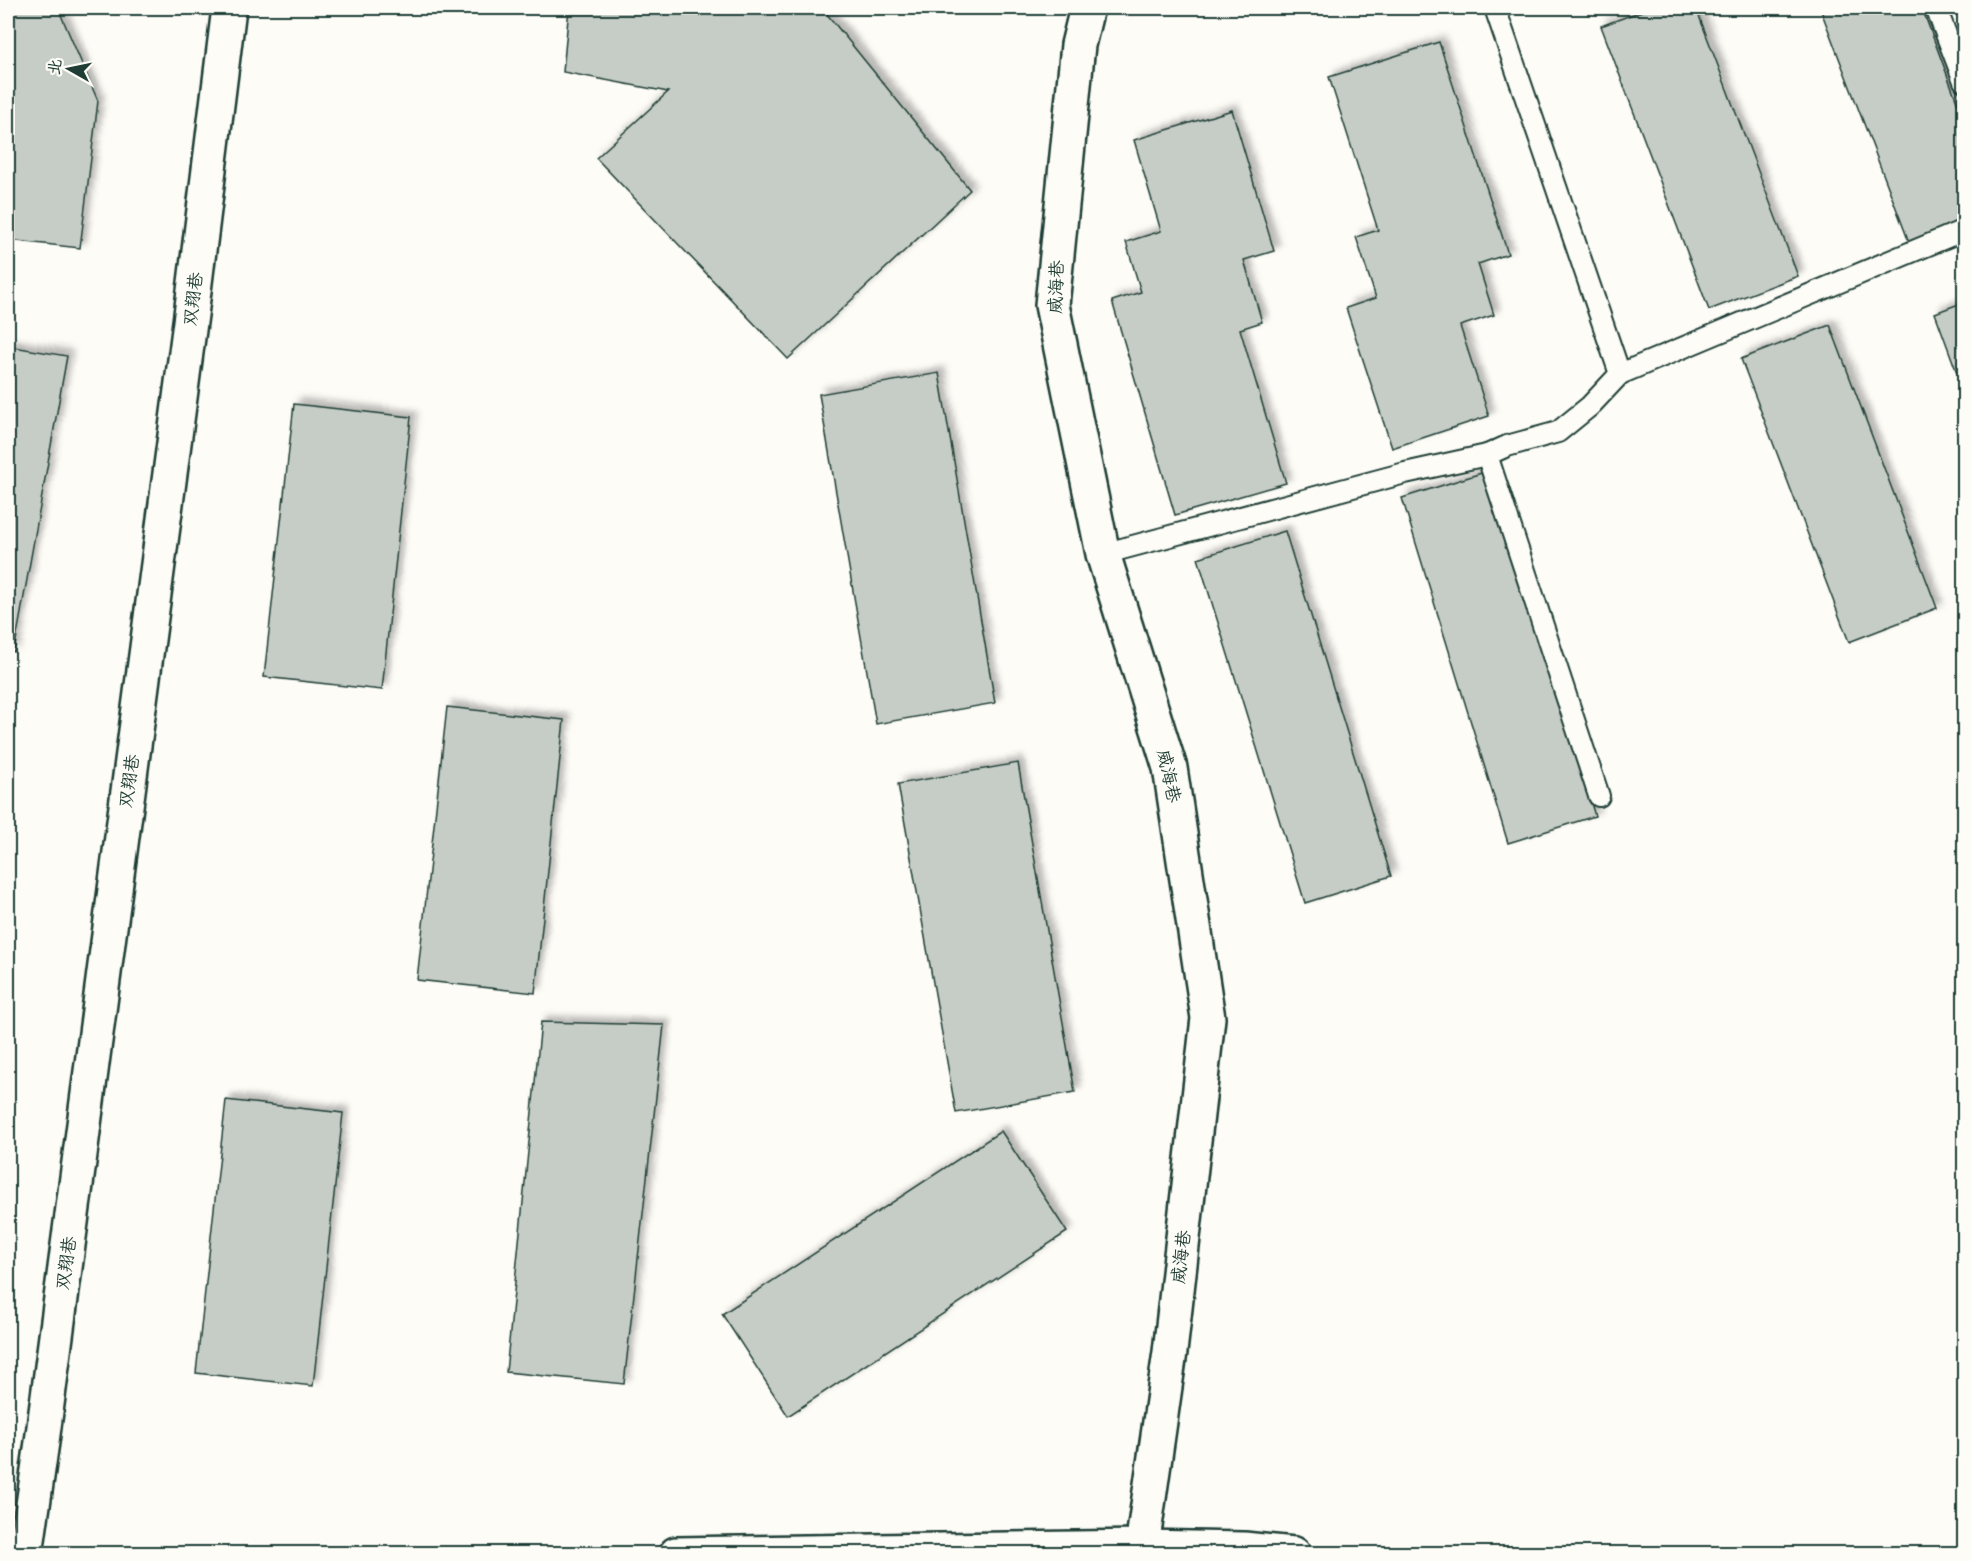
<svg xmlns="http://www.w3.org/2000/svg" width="1972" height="1561" font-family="Itim,'LXGW WenKai TC',sans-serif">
<defs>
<filter id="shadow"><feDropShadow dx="5.5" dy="-5.5" stdDeviation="3" flood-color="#0004"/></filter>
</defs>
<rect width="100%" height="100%" fill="#fdfcf7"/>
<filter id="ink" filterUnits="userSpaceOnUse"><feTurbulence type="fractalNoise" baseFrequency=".0167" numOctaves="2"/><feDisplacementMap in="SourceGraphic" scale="12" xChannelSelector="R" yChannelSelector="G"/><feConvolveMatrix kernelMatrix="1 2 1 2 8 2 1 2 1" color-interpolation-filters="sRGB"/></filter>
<g filter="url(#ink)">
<!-- building -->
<g fill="#c6cdc7" stroke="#1f3d34" stroke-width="1.5" filter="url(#shadow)">
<polygon points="8,8 58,8 98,101 80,248 8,240"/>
<polygon points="569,8 822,8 970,190 788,359 596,158 668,92 563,72"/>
<polygon points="1650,8 1696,8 1798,276 1709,310 1601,26"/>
<polygon points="1820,8 1922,8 1964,120 1964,220 1909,242"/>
<polygon points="1439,42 1508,254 1478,264 1494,315 1460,326 1489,416 1392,448 1346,308 1376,298 1356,237 1378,230 1329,77"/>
<polygon points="1232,110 1274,251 1244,260 1262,322 1240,329 1286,483 1175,515 1112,301 1141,292 1126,242 1161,231 1134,140"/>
<polygon points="1964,302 1964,392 1935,313"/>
<polygon points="1830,325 1937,608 1849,642 1741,359"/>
<polygon points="8,346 67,356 14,652 8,651"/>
<polygon points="939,373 995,703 876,724 819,394"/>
<polygon points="294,404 411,417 382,690 264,677"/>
<polygon points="1488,471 1595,816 1508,843 1402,498"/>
<polygon points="1285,531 1391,876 1305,903 1198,558"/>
<polygon points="447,707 564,720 535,993 417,980"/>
<polygon points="1018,763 1075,1092 956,1113 898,784"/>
<polygon points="541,1022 664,1025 624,1384 506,1372"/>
<polygon points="226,1100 343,1113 313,1386 196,1373"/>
<polygon points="1001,1131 1067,1232 788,1416 722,1314"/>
</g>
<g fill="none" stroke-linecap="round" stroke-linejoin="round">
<defs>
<g id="lane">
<polyline points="1936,8 1964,81"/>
<polyline points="1620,374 1964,230"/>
<polyline points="1487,455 1599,796"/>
<polyline points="1103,554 1405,473 1487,455 1507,446 1558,432 1590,406 1620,374 1495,8"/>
</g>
<polyline id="street" points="1087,8 1078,45 1052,305 1103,554 1170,768 1208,1018 1170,1352 1141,1554"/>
<g id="secondary">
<polyline points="26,1554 42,1442 192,307 229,8"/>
<polyline points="676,1554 1142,1547 1244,1549 1294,1554"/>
</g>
</defs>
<!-- lane casing -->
<use href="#lane" stroke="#1f3d34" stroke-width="24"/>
<!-- street casing -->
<use href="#street" stroke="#1f3d34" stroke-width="38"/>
<!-- secondary casing -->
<use href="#secondary" stroke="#1f3d34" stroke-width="38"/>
<!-- lane -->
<use href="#lane" stroke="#fdfcf7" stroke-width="20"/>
<!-- street -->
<use href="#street" stroke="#fdfcf7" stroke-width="33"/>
<!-- secondary -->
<use href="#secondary" stroke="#fdfcf7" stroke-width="33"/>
</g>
</g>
<g text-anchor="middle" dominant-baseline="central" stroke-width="5" stroke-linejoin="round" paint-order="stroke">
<!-- street labels -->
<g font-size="18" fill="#1f3d34" stroke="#fdfcf7">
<text transform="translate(1056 287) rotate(-88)">威海巷</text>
<text transform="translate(193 299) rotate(-83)">双翔巷</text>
<text transform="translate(1169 776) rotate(78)">威海巷</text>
<text transform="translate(129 781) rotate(-82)">双翔巷</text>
<text transform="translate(1181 1257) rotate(-83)">威海巷</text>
<text transform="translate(66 1263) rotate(-82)">双翔巷</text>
</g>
</g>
<!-- margin -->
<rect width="1972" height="1561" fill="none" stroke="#fdfcf7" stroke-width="30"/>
<rect x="15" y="15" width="1942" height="1531" fill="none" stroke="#1f3d34" stroke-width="2" filter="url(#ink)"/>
<!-- north arrow -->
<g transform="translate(69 69) rotate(279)" stroke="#fdfcf7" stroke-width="4.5" paint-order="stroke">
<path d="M0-4.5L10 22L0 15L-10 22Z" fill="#1f3d34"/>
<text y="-9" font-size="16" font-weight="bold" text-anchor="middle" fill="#1f3d34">北</text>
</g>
</svg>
